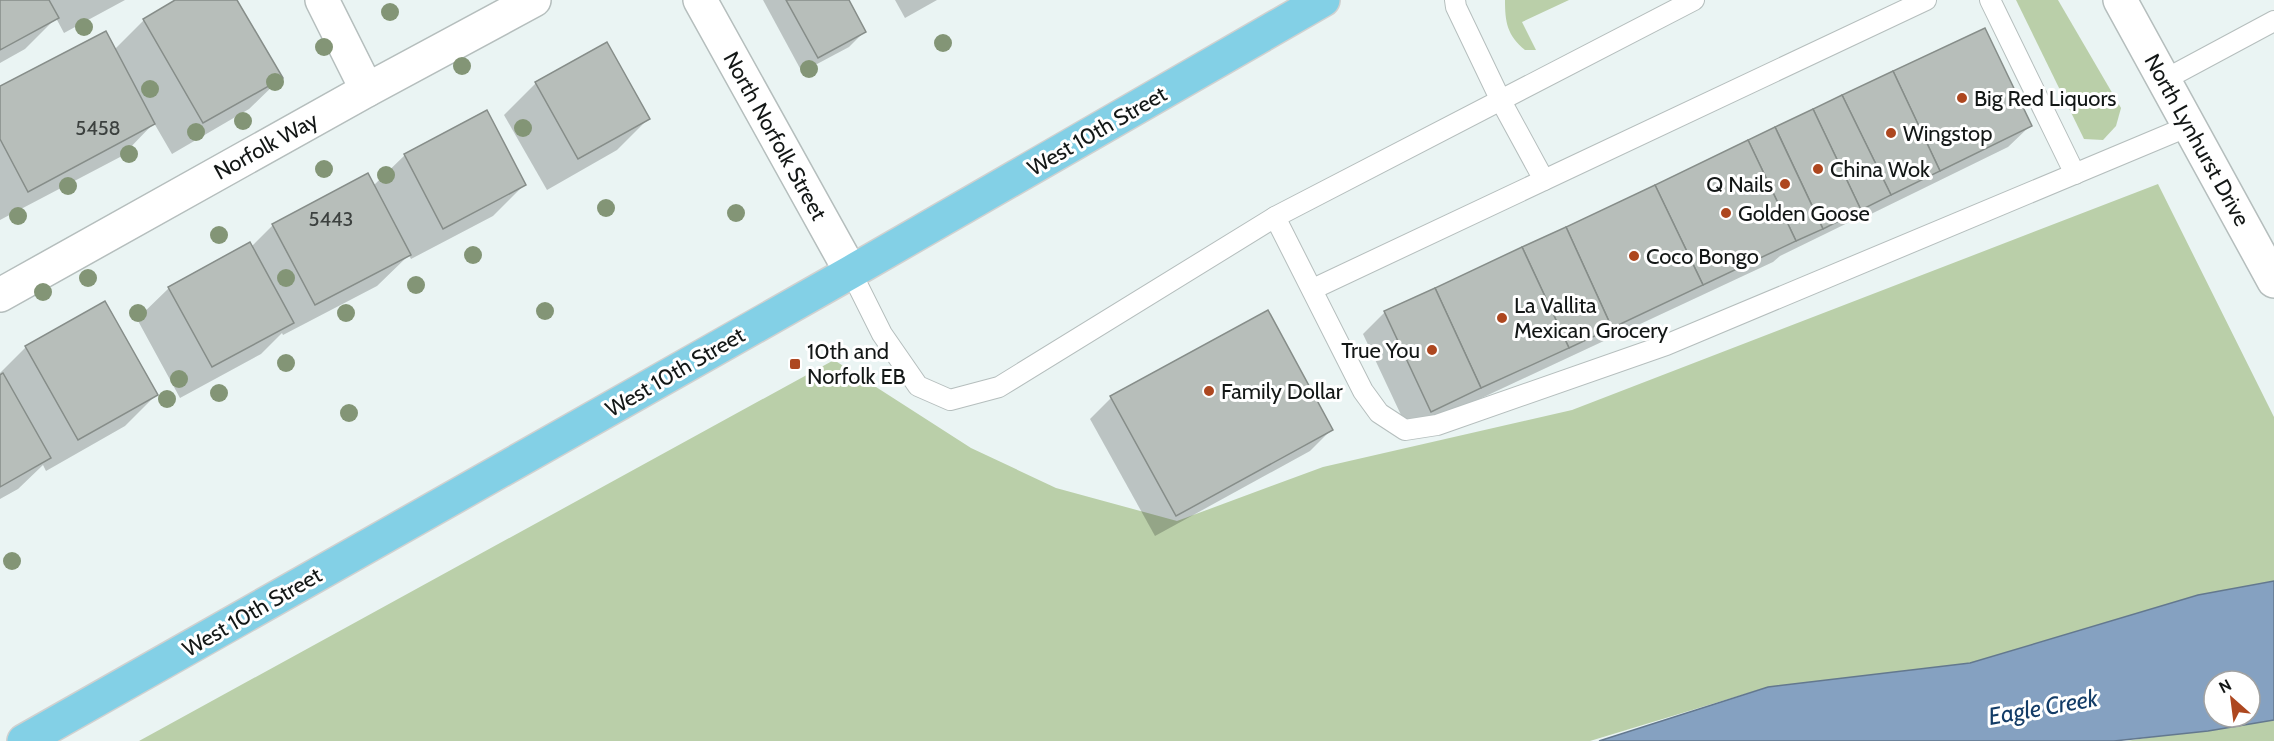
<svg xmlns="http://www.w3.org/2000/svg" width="2274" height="741" font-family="Cabin,sans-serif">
<rect width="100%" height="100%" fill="#eaf4f3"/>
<!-- green -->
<g fill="#bacfa9">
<path d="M1505,0H1569L1522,22L1536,50H1525C1507,35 1505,22 1505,0Z"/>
<polygon points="2016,0 2058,0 2121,108 2116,126 2103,140 2084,139"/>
<polygon points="2158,184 2274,417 2274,581 2198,595 1970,663 1768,687 1590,741 139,741 834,360 971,448 1056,488 1177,521 1323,467 1572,410"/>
<polygon points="2274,719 2274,741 2126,741"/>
</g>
<!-- water -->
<path fill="#85a1c1" stroke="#63788e" stroke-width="1.5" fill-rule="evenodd" d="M2274,581V720L2208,731L2114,741H1599L1768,687L1970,663L2198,595ZM2214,681H2250V717H2214Z"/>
<!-- shadow -->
<g fill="#0003">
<polygon points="0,0 125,0 64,33 56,18 25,49 0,63"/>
<polygon points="178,0 236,0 281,78 249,109 172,154 154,123 122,156 0,220 0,88 114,50 144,20"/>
<polygon points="763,0 847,0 864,32 849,47 802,72"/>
<polygon points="895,0 937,0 905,18"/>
<polygon points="606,44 648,119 617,150 547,190 504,115 536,83"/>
<polygon points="2030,126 2008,147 1869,215 1868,213 1780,256 1773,262 1409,432 1363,334 1384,313 1656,187"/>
<polygon points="405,155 524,185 493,216 411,259 409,255 377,286 283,335 282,333 261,354 180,398 137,319 169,288 251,247 273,225 373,186"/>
<polygon points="104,303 156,395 125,426 46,471 43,465 18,489 0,499 0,373 26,347"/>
<polygon points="1111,398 1332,429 1310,451 1155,536 1090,419"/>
</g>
<!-- building -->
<g fill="#b7beba" stroke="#868d89" stroke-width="1.5">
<polygon points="0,0 49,0 59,18 0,50"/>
<polygon points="175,0 237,0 283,78 203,123 143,19"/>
<polygon points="786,0 849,0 866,32 818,58"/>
<polygon points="1985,28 2032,126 1940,171 1893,71"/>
<polygon points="106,31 155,124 28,192 0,139 0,86"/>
<polygon points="607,42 650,119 578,159 535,82"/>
<polygon points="1893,71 1940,171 1891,195 1842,95"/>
<polygon points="1842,95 1891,195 1861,210 1813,109"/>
<polygon points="1813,109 1861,210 1823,229 1775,127"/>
<polygon points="487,110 526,185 443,229 404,154"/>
<polygon points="1775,127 1823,229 1796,241 1748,140"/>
<polygon points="1748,140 1796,241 1703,285 1655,185"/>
<polygon points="368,173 411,255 315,305 272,224"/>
<polygon points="1655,185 1703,285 1612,328 1566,227"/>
<polygon points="1566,227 1612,328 1569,348 1522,247"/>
<polygon points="250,242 294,323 212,367 168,287"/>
<polygon points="1522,247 1569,348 1481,388 1435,288"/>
<polygon points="1435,288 1481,388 1431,412 1384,311"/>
<polygon points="105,301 158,395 78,440 25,346"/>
<polygon points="1268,310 1333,430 1176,516 1110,396"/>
<polygon points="3,373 51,458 0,487 0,375"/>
</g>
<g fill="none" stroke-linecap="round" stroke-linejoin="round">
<defs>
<g id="lane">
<polyline points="1455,0 1456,7 1501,101 1544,180"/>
<polyline points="1990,0 2075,174"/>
<polyline points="2164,80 2274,21"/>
<polyline points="1275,217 1363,391 1379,413 1405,430 1437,425 1666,345 2189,126"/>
<polyline points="851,272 882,334 918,386 950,400 999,387 1275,217 1694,0"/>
<polyline points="1313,289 1926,0"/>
</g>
<g id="street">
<polyline points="322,0 367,90"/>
<polyline points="700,0 851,272"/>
<polyline points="0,295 367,90 534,0"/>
</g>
<polyline id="secondary" points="2120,0 2274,281"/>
<polyline id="primary" points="24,741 851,272 1323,0"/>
</defs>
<!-- lane casing -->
<use href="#lane" stroke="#b5bebd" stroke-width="22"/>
<!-- street casing -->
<use href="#street" stroke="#b5bebd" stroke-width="36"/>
<!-- secondary casing -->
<use href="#secondary" stroke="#b5bebd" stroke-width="36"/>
<!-- primary casing -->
<use href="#primary" stroke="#d0d1d0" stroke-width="36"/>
<!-- lane -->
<use href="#lane" stroke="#fff" stroke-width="20"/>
<!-- street -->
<use href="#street" stroke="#fff" stroke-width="33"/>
<!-- secondary -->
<use href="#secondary" stroke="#fff" stroke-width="33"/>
<!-- primary -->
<use href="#primary" stroke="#83d0e6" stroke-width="33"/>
</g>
<!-- trees -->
<g fill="#839576">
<circle cx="390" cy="12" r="9"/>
<circle cx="84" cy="27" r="9"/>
<circle cx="943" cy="43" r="9"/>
<circle cx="324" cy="47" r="9"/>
<circle cx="462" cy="66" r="9"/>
<circle cx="809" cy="69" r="9"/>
<circle cx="275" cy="82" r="9"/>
<circle cx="150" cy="89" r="9"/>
<circle cx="243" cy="121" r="9"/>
<circle cx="523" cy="128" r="9"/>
<circle cx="196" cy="132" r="9"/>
<circle cx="129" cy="154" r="9"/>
<circle cx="324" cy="169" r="9"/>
<circle cx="386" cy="175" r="9"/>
<circle cx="68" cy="186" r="9"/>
<circle cx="606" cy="208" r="9"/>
<circle cx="736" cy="213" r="9"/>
<circle cx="18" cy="216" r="9"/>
<circle cx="219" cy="235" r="9"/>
<circle cx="473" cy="255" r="9"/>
<circle cx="88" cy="278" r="9"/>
<circle cx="286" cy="278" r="9"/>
<circle cx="416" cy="285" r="9"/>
<circle cx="43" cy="292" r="9"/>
<circle cx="545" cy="311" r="9"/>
<circle cx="138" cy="313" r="9"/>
<circle cx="346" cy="313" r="9"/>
<circle cx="286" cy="363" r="9"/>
<circle cx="179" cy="379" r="9"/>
<circle cx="219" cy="393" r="9"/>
<circle cx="167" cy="399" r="9"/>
<circle cx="349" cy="413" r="9"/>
<circle cx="12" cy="561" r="9"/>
</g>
<!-- markers -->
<g fill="#ad471f" stroke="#fff" stroke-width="2">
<circle cx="1962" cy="98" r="6"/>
<circle cx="1891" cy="133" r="6"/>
<circle cx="1818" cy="169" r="6"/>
<circle cx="1785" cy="184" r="6"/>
<circle cx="1726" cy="213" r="6"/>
<circle cx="1634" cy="256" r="6"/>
<circle cx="1502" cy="318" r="6"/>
<circle cx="1432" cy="350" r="6"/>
<rect x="789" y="358" width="12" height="12" rx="3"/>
<circle cx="1209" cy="391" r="6"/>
</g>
<g text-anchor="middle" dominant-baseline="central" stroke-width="6" stroke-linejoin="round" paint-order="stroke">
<!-- number labels -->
<g font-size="20" fill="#3c413f">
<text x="98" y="128">5458</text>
<text x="331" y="219">5443</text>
</g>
<!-- poi labels -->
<g font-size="22" fill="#131716" stroke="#fff" text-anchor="start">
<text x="1974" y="98">Big Red Liquors</text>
<text x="1903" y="133">Wingstop</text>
<text x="1830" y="169">China Wok</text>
<text x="1773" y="184" text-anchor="end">Q Nails</text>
<text x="1738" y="213">Golden Goose</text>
<text x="1646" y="256">Coco Bongo</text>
<text x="1514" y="305">La Vallita<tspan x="1514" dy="25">Mexican Grocery</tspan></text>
<text x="1420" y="350" text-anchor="end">True You</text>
<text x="807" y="351">10th and<tspan x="807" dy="25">Norfolk EB</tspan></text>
<text x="1221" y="391">Family Dollar</text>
</g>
<!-- street labels -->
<g font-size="22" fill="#131716" stroke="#fff">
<text transform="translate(1097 131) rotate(-30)">West 10th Street</text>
<text transform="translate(775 136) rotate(61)">North Norfolk Street</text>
<text transform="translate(2197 140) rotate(61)">North Lynhurst Drive</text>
<text transform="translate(266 146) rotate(-29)">Norfolk Way</text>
<text transform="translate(675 372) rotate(-30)">West 10th Street</text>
<text transform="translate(252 612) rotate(-30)">West 10th Street</text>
</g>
<!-- water labels -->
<g font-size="24" font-style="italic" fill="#133c67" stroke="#fff">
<text transform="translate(2043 707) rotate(-10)">Eagle Creek</text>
</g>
</g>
<!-- north arrow -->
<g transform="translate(2232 699) rotate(332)"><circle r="28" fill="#ffffff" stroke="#a1a2a2" stroke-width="1.5"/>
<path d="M0-4.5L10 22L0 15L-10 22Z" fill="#ad471f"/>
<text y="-9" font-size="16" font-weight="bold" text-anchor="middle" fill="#131716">N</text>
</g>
</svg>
